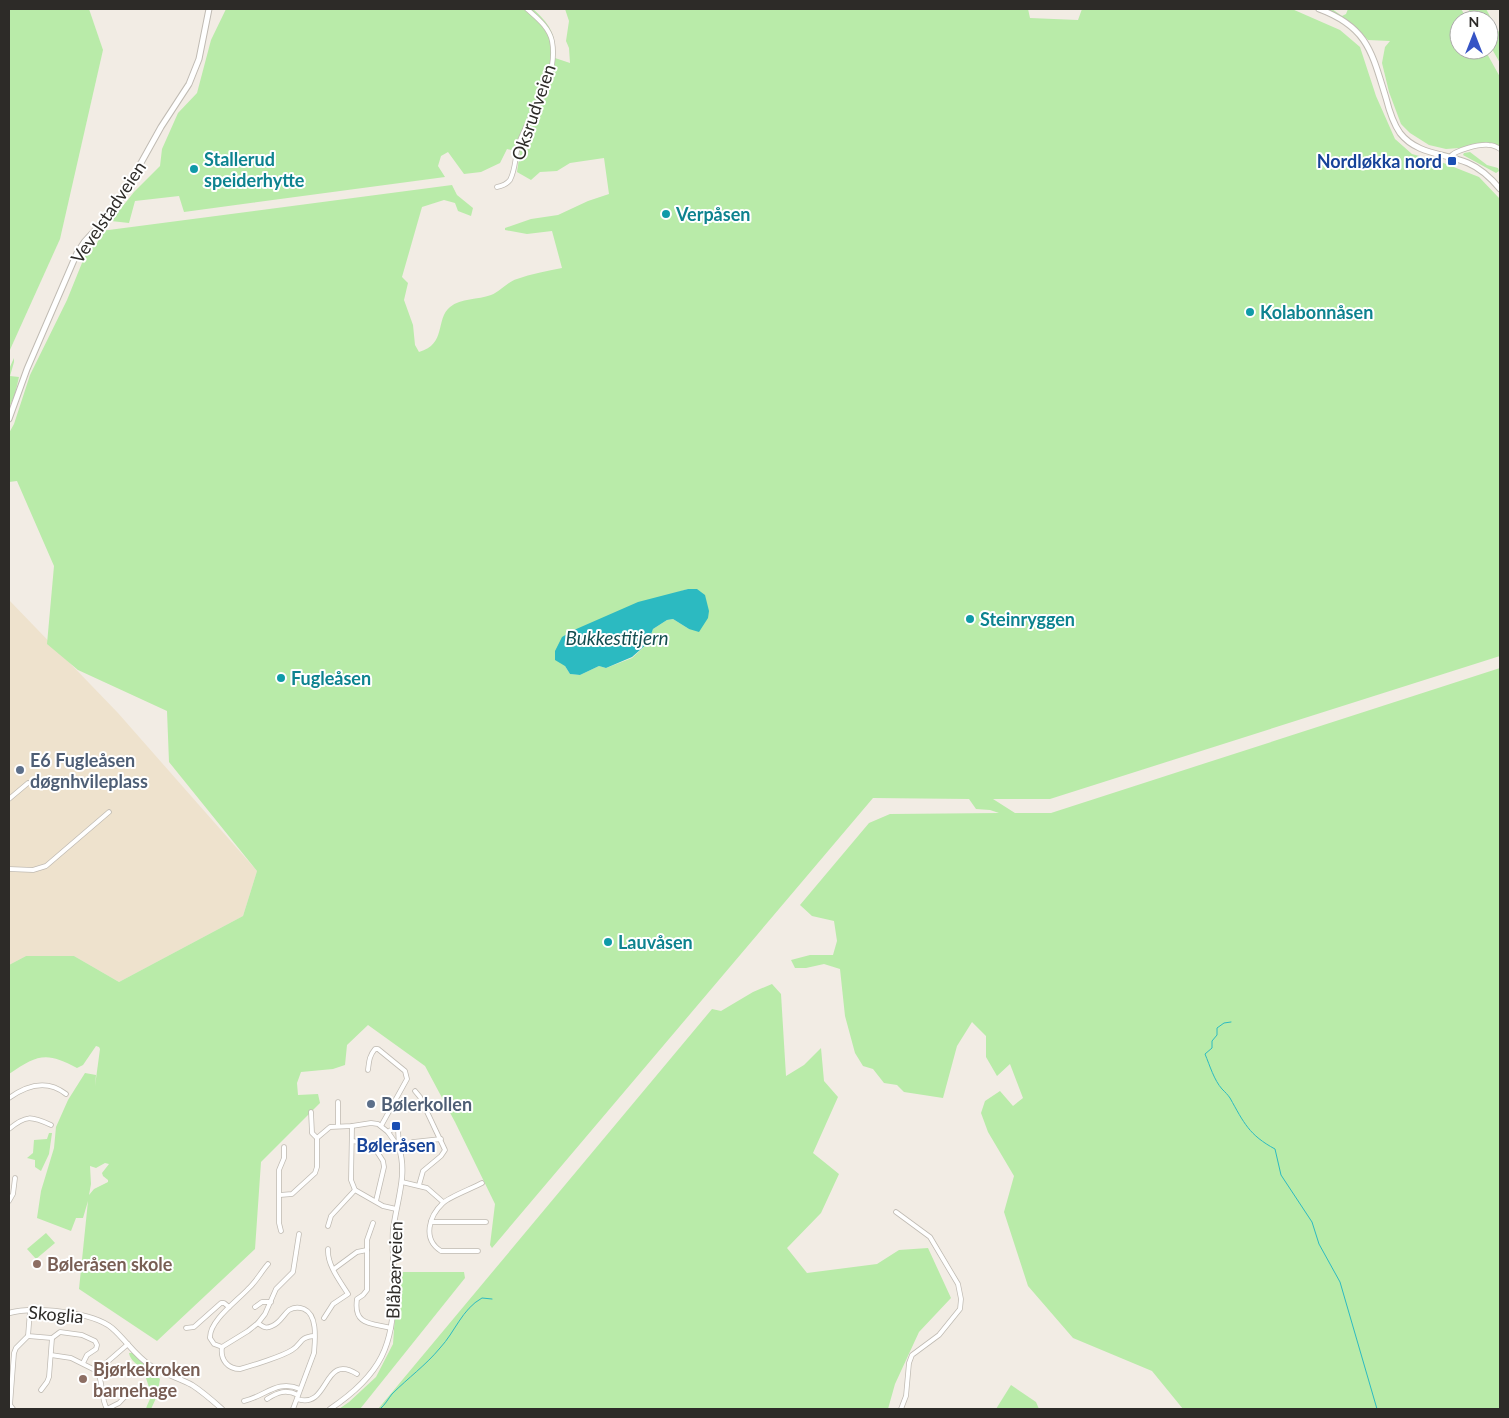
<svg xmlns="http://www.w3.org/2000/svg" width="1509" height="1418" font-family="Lato,sans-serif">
<rect width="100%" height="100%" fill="#f2ece4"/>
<!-- industrial -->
<polygon fill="#eee2cd" points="9,600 118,713 257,871 243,916 119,982 74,956 26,956 9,965"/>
<!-- green -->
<g fill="#b9eba9" fill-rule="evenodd">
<polygon points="9,9 89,9 103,50 60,239 9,352"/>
<path d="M226,9H533C550,24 556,34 555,58L570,63L569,48L566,41L569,21L565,9H1028L1030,18L1078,20L1082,9H1292L1340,30L1360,47L1376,96L1395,139L1412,154L1441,162L1479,177L1500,199V227L1499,228L1500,656L1050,799H993L1015,813H1051L1500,668V1409H1183L1152,1371L1073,1338L1028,1286L1004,1212L1014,1176L988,1132L981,1113L985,1101L1000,1091L1013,1106L1023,1098L1010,1064L997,1076L986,1057V1036L972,1022L957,1046L943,1098L904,1092L897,1085L884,1083L873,1069L863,1066L855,1053L845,1016L840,969L824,964L806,968H795L791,960L810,955H833L837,941L834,921L812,916L800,905L869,823L890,814L999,813L990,810L976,809L969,799L873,798L492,1248L490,1245L495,1204L455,1122L425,1066L368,1025L347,1045L345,1065L333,1069L301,1072L297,1083L298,1095L318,1094L320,1103L261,1162L255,1249L157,1341L79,1289L88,1201L83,1218H76L71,1231L37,1218L41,1191L54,1148L56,1127L68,1100L85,1073L96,1075L95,1086L100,1049L99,1047L96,1046L83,1065L77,1068C46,1051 37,1055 9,1074V965L26,956H74L119,982L243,916L257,871L169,762L167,711L78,670L47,644L54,566L17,481L9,482V433L14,424L30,375L67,300L86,253L98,242L96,236L101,231L452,185L457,195L473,208L471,216L458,211L455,203L444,200L422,207L402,277L408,283L404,300L413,325L415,345L419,352C447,344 435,319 450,307C461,298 478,300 491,295C500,292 507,282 517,279C531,274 547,271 562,268L552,231L527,234L505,230V228L531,219L558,215L588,201L609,194L604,158L570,163L557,171L540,172L531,180L517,172L520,152L507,149L500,163L481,172L464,174L448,152L441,156L438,166L445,177L184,212L179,196L135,201L129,223L111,221L134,192L160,166L162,149L178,113L197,93L211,40ZM688,589L689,629L673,619L667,620L653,629L648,643L632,658L606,668L599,666L580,675L570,674L565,666L669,595ZM105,1163L109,1164L102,1173L103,1176L108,1180V1182L94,1189L89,1195L91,1184L90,1166L96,1168Z"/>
<path d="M1325,9H1332L1342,16L1346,14L1348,9H1461L1468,20H1459V50H1485L1500,77V145L1446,149L1429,145L1410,133L1401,124L1389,92L1382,63L1385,47L1390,41L1368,40C1356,26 1341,16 1325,9Z"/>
<polygon points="1468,9 1486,9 1500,34 1500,63 1489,44 1489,20 1475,20"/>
<polygon points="1470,152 1487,165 1498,168 1499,171 1496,173 1463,155 1464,153"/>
<polygon points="14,358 14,362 10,376 19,377 15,394 9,408 9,369"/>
<polygon points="772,984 781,994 786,1076 804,1065 821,1048 824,1081 838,1097 813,1153 839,1174 821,1213 787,1248 807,1273 877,1264 899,1250 928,1248 951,1298 919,1332 895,1384 888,1409 378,1409 712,1009 721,1011 753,992"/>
<polygon points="49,1133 52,1133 49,1154 41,1171 35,1167 35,1160 27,1158 33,1153 34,1140 47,1139"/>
<polygon points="46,1233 55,1243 36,1259 27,1249"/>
<polygon points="398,1272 464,1272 465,1278 360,1409 339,1409 349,1402 376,1377 393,1344"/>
<path d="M129,1353H133L160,1379L157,1396L151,1409H146C147,1404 151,1399 151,1394C151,1392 144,1373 144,1371C139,1365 130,1361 129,1353Z"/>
<polygon points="1011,1385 1036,1402 1039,1409 996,1409"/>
</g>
<!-- water -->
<polygon fill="#2cbac1" points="688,589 697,589 705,595 709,611 708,618 699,632 689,629 673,619 667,620 653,629 648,643 632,657 606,668 599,666 580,675 570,674 565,666 555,660 555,651 562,637 574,630 638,602"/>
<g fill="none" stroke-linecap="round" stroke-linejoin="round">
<!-- stream -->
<g stroke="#2cbac1" stroke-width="1">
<path d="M1231,1022L1224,1023L1217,1028V1035L1212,1041V1048L1205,1054C1210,1066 1214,1080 1222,1089C1225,1092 1228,1095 1230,1098C1244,1123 1249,1135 1275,1149L1281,1175L1312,1222L1319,1244L1340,1282L1377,1409"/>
<path d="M380,1409C385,1405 388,1399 392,1394C408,1378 426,1365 440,1348C455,1332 462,1309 482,1298L492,1299"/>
</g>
<defs>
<g id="minor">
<path d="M1450,157C1455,150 1479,144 1489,145C1493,145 1497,147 1500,149"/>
<path d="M497,187C502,186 506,185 510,180C516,169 515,154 519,143C531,110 559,78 552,41C549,27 537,18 527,9"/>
<polyline points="9,799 28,783"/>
<polyline points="9,869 33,870 46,866 109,812"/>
<path d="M368,1070C369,1062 369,1056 375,1049H378L405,1071L407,1079L381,1126"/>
<polyline points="415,1091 420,1097 445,1150 441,1156 423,1171 419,1185"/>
<path d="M9,1098C27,1085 47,1079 66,1094"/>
<polyline points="311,1112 312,1133 317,1138"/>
<polyline points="338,1125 338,1102"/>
<polyline points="352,1126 351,1180 355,1190 383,1206 396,1209"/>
<path d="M9,1129C26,1115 31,1116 51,1125"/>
<polyline points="388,1132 394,1128 398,1129 399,1147"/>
<polyline points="352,1141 372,1144 383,1161 384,1167 376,1201"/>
<polyline points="413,1142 441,1139"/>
<polyline points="402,1182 427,1188 443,1202"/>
<polyline points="280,1195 292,1194 315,1173 317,1167 317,1138 330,1127 352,1126 371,1123 378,1124 388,1132 399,1148"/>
<polyline points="9,1201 13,1194 15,1178"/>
<polyline points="896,1212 930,1237 958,1284 961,1299 960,1309 939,1335 912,1355 909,1363 906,1396 901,1409"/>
<polyline points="431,1222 486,1222"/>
<path d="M373,1223L367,1240V1290L363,1295L357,1299C353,1326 372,1323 391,1328"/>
<polyline points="328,1226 331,1216 355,1190"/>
<polyline points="281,1231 279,1223 279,1170 284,1158 284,1147"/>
<path d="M478,1251H441C422,1239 429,1216 443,1203C449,1197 473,1188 482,1183"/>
<path d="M268,1264C261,1272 256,1282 248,1289C237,1301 209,1321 210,1338L214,1344L222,1347L248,1331L258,1323L265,1314L276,1289L293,1272L299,1234"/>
<polyline points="334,1269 357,1252 367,1250"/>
<polyline points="255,1307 262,1302 271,1302"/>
<polyline points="30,1311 28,1336 52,1338 60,1332 82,1335 95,1341 97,1345 96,1349 87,1355 83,1363"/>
<path d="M324,1318L333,1304L348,1294C340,1281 327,1265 328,1249"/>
<path d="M258,1323C263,1327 266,1329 272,1326C280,1323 283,1315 289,1310C294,1307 299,1307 304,1309C318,1315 315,1340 314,1353L293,1409"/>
<polyline points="186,1328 194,1327 221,1303 224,1303 229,1307"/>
<path d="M222,1347C220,1360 228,1369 240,1369C251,1366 283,1356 292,1350C302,1344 299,1337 314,1336"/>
<polyline points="51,1355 71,1358 97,1371"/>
<polyline points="41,1390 47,1382 49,1377 52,1338"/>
<path d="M267,1399C278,1392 286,1389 298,1395"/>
<path d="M297,1399C330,1410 322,1352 357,1374"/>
<path d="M244,1401C266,1396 277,1379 300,1389"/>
<polyline points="13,1409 10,1405 14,1353 16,1348 28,1336"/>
<path d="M107,1409C100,1397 104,1383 97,1371L128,1344"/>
<polyline points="107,1409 119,1403 132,1389"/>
</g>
<g id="tertiary">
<path d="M9,1313C33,1306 93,1312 112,1328C126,1340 135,1356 151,1366C164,1374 179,1378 192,1385C203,1392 213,1401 222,1409"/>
<path d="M330,1409C381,1375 395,1345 394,1284C394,1267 392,1249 393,1231C396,1203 408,1175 399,1148"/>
</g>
<g id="secondary">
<path d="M1319,9C1368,27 1372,53 1386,98C1389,110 1393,123 1400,133C1417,155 1445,153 1468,163C1482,169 1491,178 1500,189"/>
<polyline points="9,419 27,369 77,253 85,241 109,215 122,197 161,127 189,84 199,59 209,9"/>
</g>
</defs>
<!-- minor casing -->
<use href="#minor" stroke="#c0bbb3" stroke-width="5.5"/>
<!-- tertiary casing -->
<use href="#tertiary" stroke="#c0bbb3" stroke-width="6"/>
<!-- secondary casing -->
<use href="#secondary" stroke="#c0bbb3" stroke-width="7"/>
<!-- minor -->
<use href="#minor" stroke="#fff" stroke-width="4"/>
<!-- tertiary -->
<use href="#tertiary" stroke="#fff" stroke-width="4.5"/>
<!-- secondary -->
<use href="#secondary" stroke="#fff" stroke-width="5"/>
</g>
<!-- markers -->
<g fill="#1a4fb4" stroke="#fff" stroke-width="2">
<rect x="1447" y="156" width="10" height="10" rx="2.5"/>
<rect x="391" y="1121" width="10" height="10" rx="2.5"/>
</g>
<g fill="#0f9aa8" stroke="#fff" stroke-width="2">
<circle cx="194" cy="169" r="5"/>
<circle cx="666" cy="214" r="5"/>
<circle cx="1250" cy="312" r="5"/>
<circle cx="970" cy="619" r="5"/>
<circle cx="281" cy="678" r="5"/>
<circle cx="608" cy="942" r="5"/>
</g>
<g fill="#5c6f8a" stroke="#fff" stroke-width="2">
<circle cx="20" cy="770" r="5"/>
<circle cx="371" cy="1104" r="5"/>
</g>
<g fill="#8d6e63" stroke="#fff" stroke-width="2">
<circle cx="37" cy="1264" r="5"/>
<circle cx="83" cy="1379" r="5"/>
</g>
<g text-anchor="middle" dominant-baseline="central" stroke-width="4" stroke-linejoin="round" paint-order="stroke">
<!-- street labels -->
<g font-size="18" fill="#2d2b28" stroke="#fff">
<text transform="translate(533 112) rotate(-71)">Oksrudveien</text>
<text transform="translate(108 212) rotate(-56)">Vevelstadveien</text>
<text transform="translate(394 1270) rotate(-88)">Blåbærveien</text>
<text transform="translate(56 1314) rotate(5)">Skoglia</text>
</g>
<!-- culture labels -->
<g font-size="18" font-weight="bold" fill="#0d838f" stroke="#fff" text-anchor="start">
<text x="204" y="159">Stallerud<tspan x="204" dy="21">speiderhytte</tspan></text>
<text x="676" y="214">Verpåsen</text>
<text x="1260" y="312">Kolabonnåsen</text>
<text x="980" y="619">Steinryggen</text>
<text x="291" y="678">Fugleåsen</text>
<text x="618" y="942">Lauvåsen</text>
</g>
<!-- transit labels -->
<g font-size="18" font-weight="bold" fill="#164399" stroke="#fff" text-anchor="end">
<text x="1442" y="161">Nordløkka nord</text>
<text x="396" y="1145" text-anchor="middle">Bøleråsen</text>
</g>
<!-- service labels -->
<g font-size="18" font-weight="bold" fill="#4e5e75" stroke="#fff" text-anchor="start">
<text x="30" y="760">E6 Fugleåsen<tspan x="30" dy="21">døgnhvileplass</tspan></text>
<text x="381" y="1104">Bølerkollen</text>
</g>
<!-- education labels -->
<g font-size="18" font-weight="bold" fill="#785e54" stroke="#fff" text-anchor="start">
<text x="47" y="1264">Bøleråsen skole</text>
<text x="93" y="1369">Bjørkekroken<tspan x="93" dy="21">barnehage</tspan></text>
</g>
<!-- water labels -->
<g font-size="19" font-style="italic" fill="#144e51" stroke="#fff">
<text x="617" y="637">Bukkestitjern</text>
</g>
</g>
<!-- border -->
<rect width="1509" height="1418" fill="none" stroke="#2d2b28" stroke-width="20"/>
<!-- north arrow -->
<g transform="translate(1474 35)"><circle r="24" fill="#ffffff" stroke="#abaaa9"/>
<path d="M0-4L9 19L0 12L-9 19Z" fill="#3654c5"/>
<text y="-8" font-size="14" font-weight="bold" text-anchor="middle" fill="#2d2b28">N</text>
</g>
</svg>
